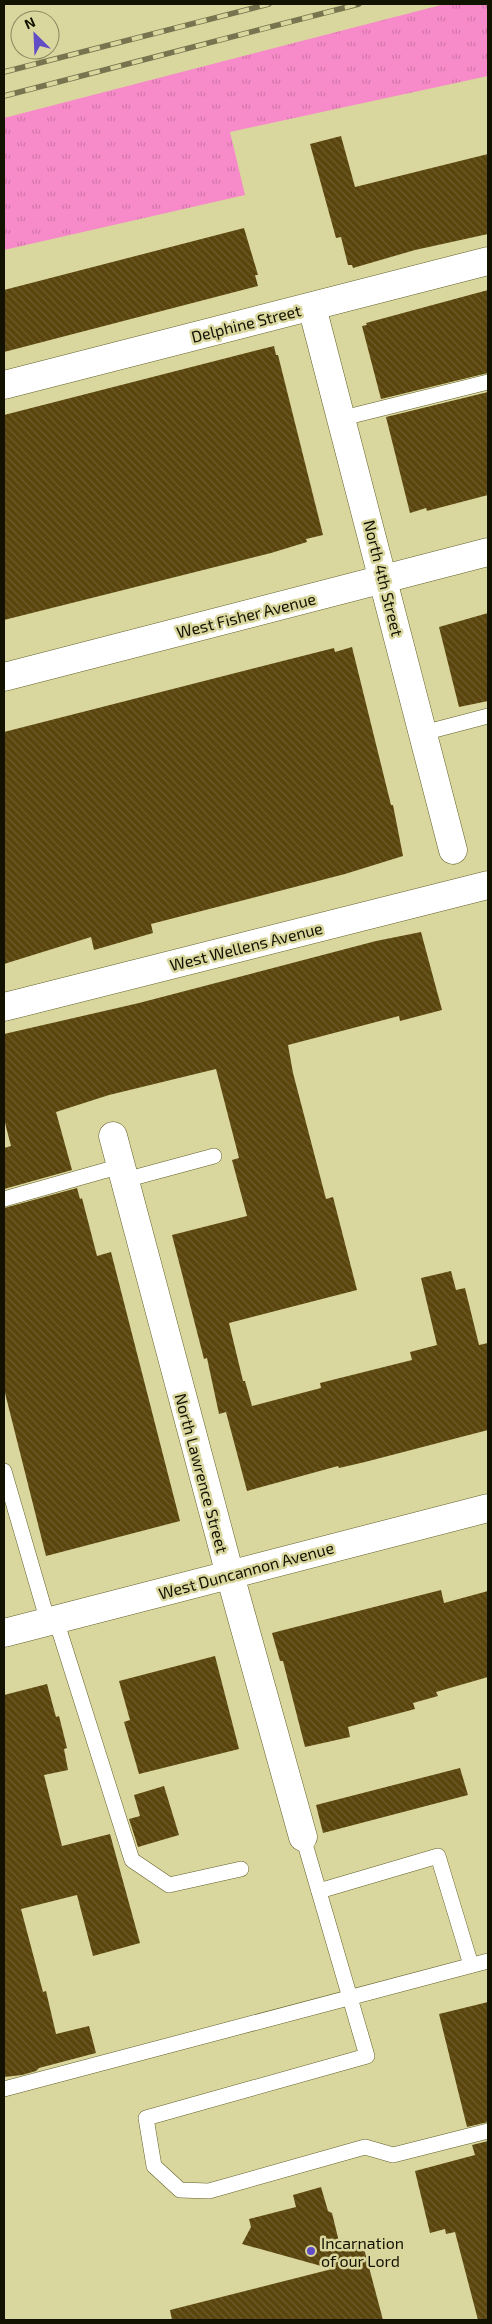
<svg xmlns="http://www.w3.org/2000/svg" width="492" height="2324" font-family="'Exo 2',sans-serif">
<defs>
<pattern id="grass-tufts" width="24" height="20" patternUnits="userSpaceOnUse" patternTransform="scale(1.25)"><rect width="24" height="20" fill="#f78ac9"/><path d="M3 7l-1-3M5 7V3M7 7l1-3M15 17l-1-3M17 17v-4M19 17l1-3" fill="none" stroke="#d376ab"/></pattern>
<pattern id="building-back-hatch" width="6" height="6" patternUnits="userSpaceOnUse" patternTransform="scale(1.25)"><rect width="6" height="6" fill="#5a450d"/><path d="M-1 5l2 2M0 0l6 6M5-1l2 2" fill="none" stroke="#6d5c2e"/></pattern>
</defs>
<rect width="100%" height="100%" fill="#dad79e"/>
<!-- grass -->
<polygon fill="url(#grass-tufts)" points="445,4 488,4 488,76 230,132 245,195 4,250 4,118"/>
<!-- building -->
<g fill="url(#building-back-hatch)">
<polygon points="341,136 355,187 488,154 488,234 415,250 353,268 352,265 348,265 341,237 336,238 310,144"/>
<polygon points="244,228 258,275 255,275 258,286 4,352 4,290"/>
<polygon points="488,290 488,373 381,399 362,326 367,325 366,323"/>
<polygon points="274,346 276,355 278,355 323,535 306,539 307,542 271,553 4,620 4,415"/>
<polygon points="488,392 488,495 427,511 426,508 410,513 386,417"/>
<polygon points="488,613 488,701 459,707 439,627"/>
<polygon points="352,647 391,805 393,805 403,856 345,874 151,924 153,933 94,950 91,937 4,964 4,732 334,648 335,652"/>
<polygon points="421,932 442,1010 400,1021 399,1016 288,1045 293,1073 326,1199 333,1197 357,1290 229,1323 243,1381 245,1381 252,1406 321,1388 320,1383 412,1360 410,1352 437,1345 421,1278 451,1271 456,1290 465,1288 479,1345 488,1343 488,1430 365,1462 339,1468 338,1466 247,1491 226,1412 219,1414 207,1358 204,1359 172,1235 247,1216 232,1160 239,1158 216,1069 109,1095 56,1112 72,1170 4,1189 4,1148 11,1146 4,1119 4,1034 139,1003 376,941"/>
<polygon points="77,1188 80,1199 82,1198 97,1256 111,1252 180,1521 46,1556 4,1389 4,1208"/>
<polygon points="441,1590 444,1603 488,1591 488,1677 436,1692 438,1696 413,1703 415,1709 348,1727 350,1737 305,1747 283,1661 280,1661 272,1633"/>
<polygon points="215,1656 239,1749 139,1774 124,1722 130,1720 119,1681"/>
<polygon points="47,1684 56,1717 59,1716 67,1748 64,1749 68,1770 44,1775 62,1846 110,1834 140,1943 93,1956 77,1895 21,1909 43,1992 46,1991 56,2034 89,2026 96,2053 39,2068 36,2071 22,2075 4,2077 4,1695"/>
<polygon points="460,1768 468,1795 323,1833 316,1805"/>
<polygon points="164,1786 179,1835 138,1847 129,1819 140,1816 134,1795"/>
<polygon points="488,2002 488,2122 467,2127 439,2014"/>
<polygon points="488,2141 488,2320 478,2320 455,2232 446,2234 445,2229 430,2233 415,2171 475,2155 472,2145"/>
<polygon points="321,2187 328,2211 332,2213 340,2246 362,2241 383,2320 172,2320 170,2310 332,2269 242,2244 251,2227 249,2219 296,2207 293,2195"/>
</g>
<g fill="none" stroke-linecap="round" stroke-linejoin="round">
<defs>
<g id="service">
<polyline points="343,418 488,382"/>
<polyline points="423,733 488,716"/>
<polyline points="125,1180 214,1156"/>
<polyline points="4,1199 121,1166"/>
<polyline points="4,1471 48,1622"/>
<polyline points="56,1620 132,1860 169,1885 241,1869"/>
<polyline points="303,1837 367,2056 146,2118 154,2166 180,2190 209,2191 365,2147 393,2155 488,2131"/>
<polyline points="319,1891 438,1856 471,1965"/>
<polyline points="4,2089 488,1961"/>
</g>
<g id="minor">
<polyline points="312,307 453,850"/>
<polyline points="4,385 488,261"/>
<polyline points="4,677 488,552"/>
<polyline points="4,1007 488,885"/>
<polyline points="113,1136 230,1575 303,1837"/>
</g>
<polyline id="tertiary" points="4,1633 488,1508"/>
</defs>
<!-- service casing -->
<use href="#service" stroke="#636029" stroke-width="16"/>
<!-- minor casing -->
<use href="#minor" stroke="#636029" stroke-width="29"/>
<!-- tertiary casing -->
<use href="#tertiary" stroke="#636029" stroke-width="29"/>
<!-- service -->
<use href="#service" stroke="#fff" stroke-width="15"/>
<!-- minor -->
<use href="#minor" stroke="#fff" stroke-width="28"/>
<!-- tertiary -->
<use href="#tertiary" stroke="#fff" stroke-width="28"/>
<defs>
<g id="rail">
<polyline points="4,72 269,4"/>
<polyline points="4,96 359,4"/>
</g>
</defs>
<!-- rail casing -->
<use href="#rail" stroke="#77744f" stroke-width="5.5"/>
<!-- rail -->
<use href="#rail" stroke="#dad79e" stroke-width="4" stroke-dasharray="11" stroke-linecap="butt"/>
</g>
<!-- markers -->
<circle fill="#614dc5" stroke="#dad79e" stroke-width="2" cx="311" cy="2251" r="5"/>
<g text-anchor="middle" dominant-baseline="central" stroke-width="5" stroke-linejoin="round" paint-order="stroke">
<!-- street labels -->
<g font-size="16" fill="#131100" stroke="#dad79e">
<text transform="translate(246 323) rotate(-14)">Delphine Street</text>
<text transform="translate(384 578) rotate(76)">North 4th Street</text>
<text transform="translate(246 615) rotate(-14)">West Fisher Avenue</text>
<text transform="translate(246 946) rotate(-14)">West Wellens Avenue</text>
<text transform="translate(202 1473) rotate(75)">North Lawrence Street</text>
<text transform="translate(246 1570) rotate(-15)">West Duncannon Avenue</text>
</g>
<!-- poi labels -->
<g font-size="16" fill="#131100" stroke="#dad79e" text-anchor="start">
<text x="321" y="2242">Incarnation<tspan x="321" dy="18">of our Lord</tspan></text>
</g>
</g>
<!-- border -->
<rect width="492" height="2324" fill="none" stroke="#131100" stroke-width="10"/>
<!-- north arrow -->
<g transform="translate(35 35) rotate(336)"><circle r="24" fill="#dad79e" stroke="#8a885f"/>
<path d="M0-4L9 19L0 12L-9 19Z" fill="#614dc5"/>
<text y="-8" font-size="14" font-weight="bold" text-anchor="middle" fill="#131100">N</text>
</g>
</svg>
